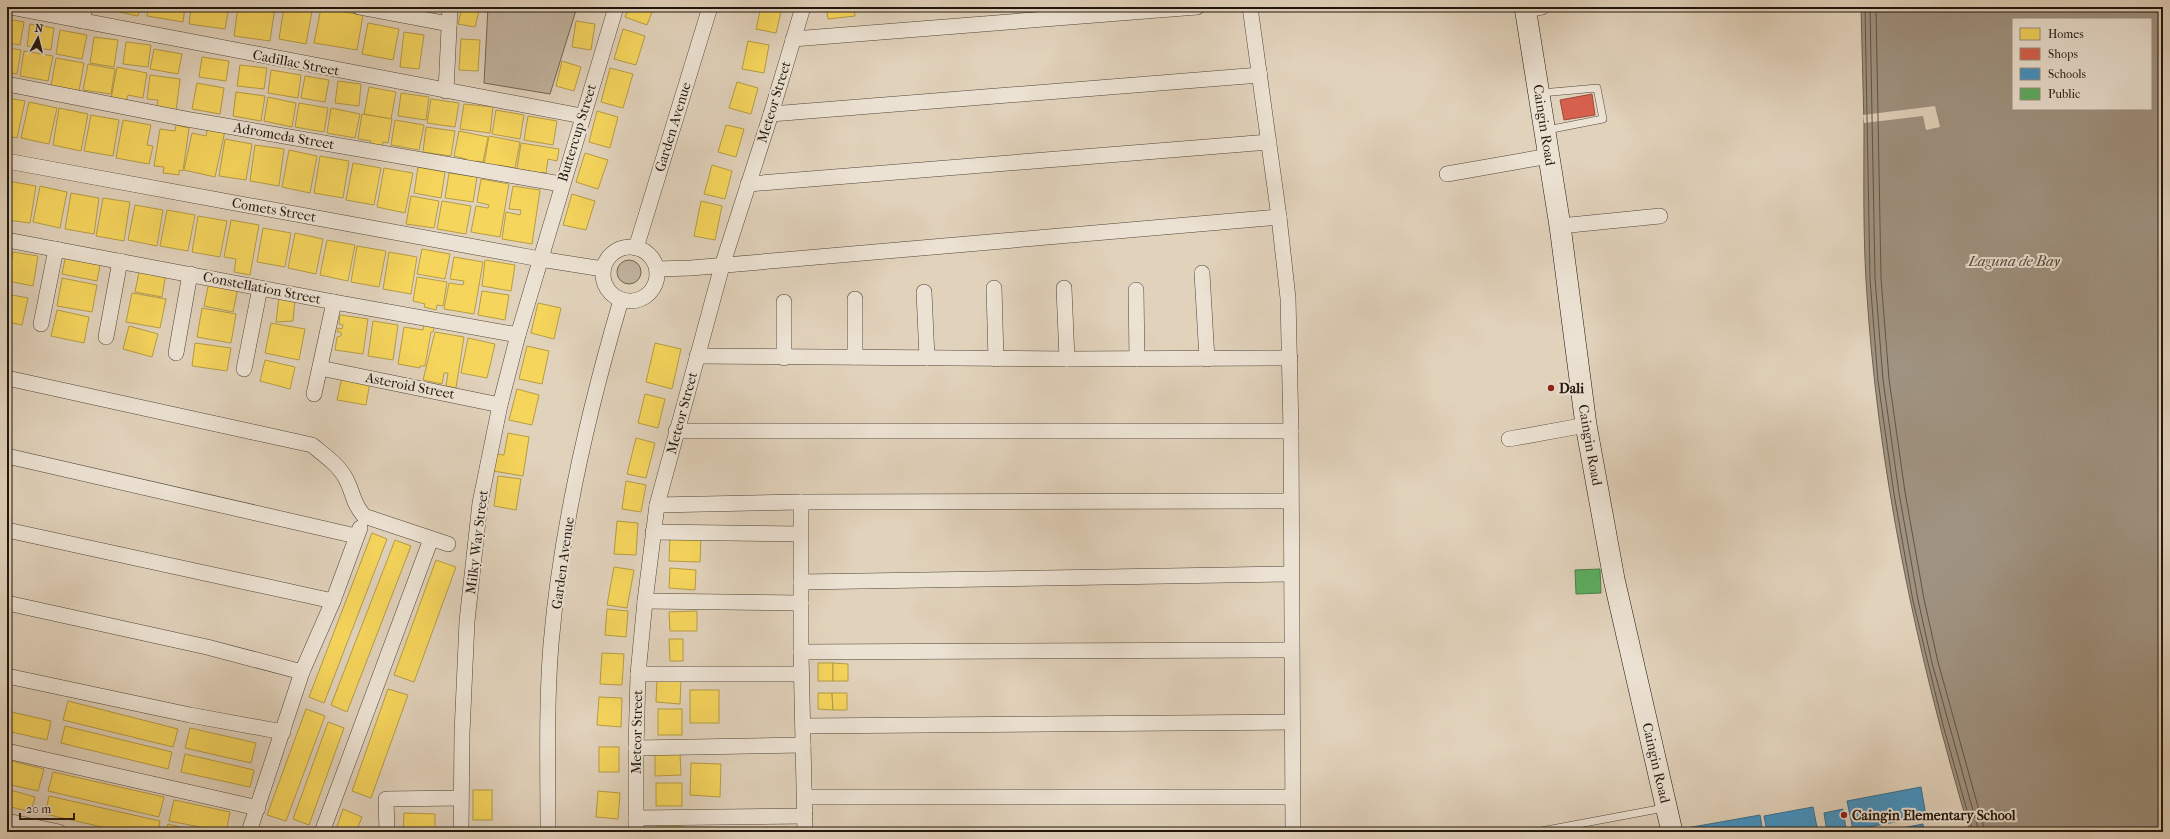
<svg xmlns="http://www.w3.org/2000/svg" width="2170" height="839" font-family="'IM FELL French Canon',serif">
<rect width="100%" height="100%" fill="#e1d2bb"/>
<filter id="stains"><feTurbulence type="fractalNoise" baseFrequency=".005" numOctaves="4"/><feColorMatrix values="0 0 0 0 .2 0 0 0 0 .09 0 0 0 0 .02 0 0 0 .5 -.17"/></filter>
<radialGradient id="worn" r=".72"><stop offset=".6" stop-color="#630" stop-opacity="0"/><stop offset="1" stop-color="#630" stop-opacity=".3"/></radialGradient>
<!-- green -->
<g fill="#c0b29d" stroke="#706454">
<polygon points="488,7 577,7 550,94 484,83"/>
<circle cx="629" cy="272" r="12"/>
</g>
<!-- water -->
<path fill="#9f9280" stroke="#6c6052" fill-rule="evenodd" d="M1861,7H2163V832H1970C1916,652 1877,468 1866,280C1863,228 1864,176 1864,125C1863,85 1862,46 1861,7ZM2013,19H2151V109H2013Z"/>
<!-- pier -->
<polygon fill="#e1d2bb" points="1935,106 1940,127 1926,130 1923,116 1864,123 1863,115"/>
<!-- homes -->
<g fill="#f6d55c" stroke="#b69c44">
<polygon points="96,7 140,7 138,16"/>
<polygon points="148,7 185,7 183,22 147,16"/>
<polygon points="191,7 229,7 225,29 189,24"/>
<polygon points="238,7 275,7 270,41 234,36"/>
<polygon points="284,7 312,11 306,44 279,39"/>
<polygon points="416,7 436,7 435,12"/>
<polygon points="462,7 480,7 475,27 458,24"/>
<polygon points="629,7 654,7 647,25 625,17"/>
<polygon points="761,7 782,7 776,33 756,29"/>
<polygon points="826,7 854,7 855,16 828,19"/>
<polygon points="321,8 363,15 357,50 314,43"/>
<polygon points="7,19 24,22 20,45 7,43"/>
<polygon points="576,21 595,24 591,50 572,47"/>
<polygon points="368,23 399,29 393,60 362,54"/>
<polygon points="30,24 54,28 51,50 27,46"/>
<polygon points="623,29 645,36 636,65 614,59"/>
<polygon points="60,30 87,35 82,59 56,54"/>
<polygon points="404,32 424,35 419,69 400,67"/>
<polygon points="94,37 118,40 114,67 90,63"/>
<polygon points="461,39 480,40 478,71 459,70"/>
<polygon points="748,41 769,45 764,73 742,69"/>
<polygon points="126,42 151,45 148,67 123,64"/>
<polygon points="7,48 21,50 17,74 7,73"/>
<polygon points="154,49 182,54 178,74 150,69"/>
<polygon points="24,51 53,56 48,81 20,76"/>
<polygon points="202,57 229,61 226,81 199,77"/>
<polygon points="56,58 84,63 79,91 51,86"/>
<polygon points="562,61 581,67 574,91 556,86"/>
<polygon points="88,64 115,69 111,94 83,90"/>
<polygon points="240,65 267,68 264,89 237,86"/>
<polygon points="117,67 147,73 143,98 128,95 126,102 111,99"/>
<polygon points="610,68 633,74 623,108 601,102"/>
<polygon points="271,70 301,75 298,98 268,93"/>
<polygon points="150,75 180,79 176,111 157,108 158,100 147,99"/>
<polygon points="305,76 329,80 325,102 301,98"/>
<polygon points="338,81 361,84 359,106 335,103"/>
<polygon points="737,82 758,88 751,114 729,108"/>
<polygon points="197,83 224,88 220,114 192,109"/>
<polygon points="369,87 396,92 391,119 364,114"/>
<polygon points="236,92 265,96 261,121 233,116"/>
<polygon points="401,93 429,97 426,120 398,116"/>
<polygon points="268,97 296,103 292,127 264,121"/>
<polygon points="7,98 25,101 17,138 7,136"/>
<polygon points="431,99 459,103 455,127 427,123"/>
<polygon points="29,102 57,108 49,144 21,138"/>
<polygon points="299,103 328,108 324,132 295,127"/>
<polygon points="464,104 493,107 490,133 460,129"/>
<polygon points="59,108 88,114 81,151 53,145"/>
<polygon points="331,108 360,114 355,138 327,133"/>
<polygon points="496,110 524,115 520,139 492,134"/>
<polygon points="597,111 618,117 610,148 589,142"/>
<polygon points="362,114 392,119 388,143 383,142 382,147 370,145 371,141 358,139"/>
<polygon points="91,115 119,120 113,156 84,151"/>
<polygon points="528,116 557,121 553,145 524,140"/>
<polygon points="123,120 151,125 147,145 153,146 149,164 116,158"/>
<polygon points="395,120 424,125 419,150 391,145"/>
<polygon points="176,125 189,128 183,171 179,170 179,175 163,173 164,167 154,166 160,129 175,131"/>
<polygon points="726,125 744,129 736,157 718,152"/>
<polygon points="208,127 225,131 215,177 184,170 192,133 206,136"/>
<polygon points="426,127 455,131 451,156 423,152"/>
<polygon points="459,131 488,137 483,162 475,161 475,164 465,163 466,159 454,156"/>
<polygon points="489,136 520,142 515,168 498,165 498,168 484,165"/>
<polygon points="225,139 252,144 246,180 219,176"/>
<polygon points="521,143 559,149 557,161 548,159 546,173 542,172 541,176 529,175 530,171 517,169"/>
<polygon points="255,145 284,149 279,186 250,181"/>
<polygon points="289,150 317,156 310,193 282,187"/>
<polygon points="585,153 608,160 598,189 576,182"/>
<polygon points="320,156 349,161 343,198 314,193"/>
<polygon points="353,163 381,168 374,205 346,200"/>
<polygon points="712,165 732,171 725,199 704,194"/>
<polygon points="418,167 445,172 441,198 414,193"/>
<polygon points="384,168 413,173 405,213 377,207"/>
<polygon points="449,173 477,177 473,202 445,198"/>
<polygon points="481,179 509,184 500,237 471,232 476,206 488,208 489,205 477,202"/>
<polygon points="8,181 36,186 30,223 7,220"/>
<polygon points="40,186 67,192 60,228 33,222"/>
<polygon points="513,186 540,190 532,244 502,239 506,212 520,215 521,210 509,209"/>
<polygon points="71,193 99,198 94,234 65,229"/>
<polygon points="572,194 595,201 586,230 563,225"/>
<polygon points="411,196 439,201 434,228 406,224"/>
<polygon points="103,198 130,202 124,241 96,236"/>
<polygon points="442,201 471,206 466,234 437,229"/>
<polygon points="701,201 722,206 715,240 694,236"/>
<polygon points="135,205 163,210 157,246 128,240"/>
<polygon points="167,210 195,215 188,251 160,246"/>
<polygon points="198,216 227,221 220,257 192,252"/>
<polygon points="231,220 259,225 250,275 234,272 236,259 224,257"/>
<polygon points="263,228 291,233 285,267 257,262"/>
<polygon points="295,233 323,239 316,274 288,268"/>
<polygon points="327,240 355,245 348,281 320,275"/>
<polygon points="357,246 386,251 379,287 351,282"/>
<polygon points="422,249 450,254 445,279 417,274"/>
<polygon points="13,252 38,256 33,286 8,281"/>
<polygon points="389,252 417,257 411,294 383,289"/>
<polygon points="66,254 101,261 97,281 62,274"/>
<polygon points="454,257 483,262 474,314 444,309 449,283 463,285 464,281 450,279"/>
<polygon points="485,260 515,265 511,291 482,286"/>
<polygon points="140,267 166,273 162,297 135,292"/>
<polygon points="417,277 447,282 443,306 437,305 436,310 424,307 425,304 413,301"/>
<polygon points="62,278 97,285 92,312 57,306"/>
<polygon points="209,282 238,288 233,312 204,306"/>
<polygon points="482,291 509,295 505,320 478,315"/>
<polygon points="132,293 166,299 160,328 126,322"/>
<polygon points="7,294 28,298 22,325 7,322"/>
<polygon points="279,297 295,299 293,321 276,322"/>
<polygon points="538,303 561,308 554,339 531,333"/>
<polygon points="202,308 236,314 231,343 197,337"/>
<polygon points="57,310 89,317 84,343 51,336"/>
<polygon points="340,315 368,319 363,354 335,350 337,337 341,336 341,332 337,332 338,328 342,329 343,325 339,324"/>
<polygon points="373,321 398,325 393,360 368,356"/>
<polygon points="271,323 305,329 299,360 265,353"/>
<polygon points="424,323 435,325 433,332 431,332 425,366 420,366 420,368 398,364 404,327 423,330"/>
<polygon points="129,326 158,334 152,357 123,349"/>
<polygon points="435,332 464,337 456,388 446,386 448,373 444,373 442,384 423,380"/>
<polygon points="468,338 495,344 487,378 461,373"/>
<polygon points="195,343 231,348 227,371 192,366"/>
<polygon points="655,343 681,349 672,389 646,382"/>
<polygon points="527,346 549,351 542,384 519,379"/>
<polygon points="265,360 295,367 290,389 260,381"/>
<polygon points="342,377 370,382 366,405 337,400"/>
<polygon points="517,389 539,395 532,425 509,420"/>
<polygon points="645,394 665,399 658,428 638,423"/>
<polygon points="508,433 529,437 523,476 493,471 496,454 504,455"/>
<polygon points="636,438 655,443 646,478 627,474"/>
<polygon points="498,476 521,479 516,510 494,506"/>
<polygon points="626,481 646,485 641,512 622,509"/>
<polygon points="617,521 638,523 636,555 614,554"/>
<polygon points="372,533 387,539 324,703 309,697"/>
<polygon points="670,537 701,538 700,562 669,561"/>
<polygon points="395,540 411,546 347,712 331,705"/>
<polygon points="436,560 456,567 414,682 394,675"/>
<polygon points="614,567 634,570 627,608 607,605"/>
<polygon points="670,568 696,570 695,590 669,588"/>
<polygon points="607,609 628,611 626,637 605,635"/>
<polygon points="697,611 697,631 670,631 669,612"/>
<polygon points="669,639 683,639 683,661 670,661"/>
<polygon points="602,653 624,654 622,685 600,684"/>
<rect x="818" y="663" width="15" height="18"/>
<polygon points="833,663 848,664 848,681 833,681"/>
<polygon points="657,680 681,681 680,704 656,702"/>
<polygon points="388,689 408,695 371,798 352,791"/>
<rect x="690" y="690" width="29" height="33"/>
<polygon points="818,693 832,693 833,710 818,709"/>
<polygon points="832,693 847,693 847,710 833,710"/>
<polygon points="599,697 622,698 621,727 597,725"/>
<polygon points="68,701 178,729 173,747 63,720"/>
<polygon points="306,709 325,716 286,821 267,815"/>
<rect x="658" y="709" width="24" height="26"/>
<polygon points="7,711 51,721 47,740 7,731"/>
<polygon points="328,722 344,728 309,825 293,819"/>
<polygon points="65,726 172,752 168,769 61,743"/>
<polygon points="190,728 256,743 251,763 185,748"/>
<rect x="599" y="747" width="20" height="25"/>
<polygon points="680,753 681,775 655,776 655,754"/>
<polygon points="185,754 254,770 250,787 181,772"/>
<polygon points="7,760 44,769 38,791 7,784"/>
<polygon points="691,763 721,764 720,797 690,795"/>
<polygon points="53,772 164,797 159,817 48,791"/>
<rect x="656" y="783" width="26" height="23"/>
<polygon points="7,789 35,797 31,812 7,806"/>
<rect x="473" y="790" width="19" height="30"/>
<polygon points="598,791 620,793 618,819 596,817"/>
<polygon points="49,796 160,821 158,832 124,832 45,814"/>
<polygon points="174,800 230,812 226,832 169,821"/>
<polygon points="343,809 362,817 356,832 335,832"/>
<polygon points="404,813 435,814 435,832 403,832"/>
<polygon points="168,824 200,832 166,832"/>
<rect x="656" y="826" width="27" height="6"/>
<polygon points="261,827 273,832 259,832"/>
<polygon points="617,829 618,832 594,832 594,831"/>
</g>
<!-- shops -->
<polygon fill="#d6604d" stroke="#9f4a3a" points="1592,94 1595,115 1564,120 1560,100"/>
<!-- schools -->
<g fill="#4393c3" stroke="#386e8c">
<polygon points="1921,787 1926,816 1853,830 1847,801"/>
<polygon points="1813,807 1818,832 1767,832 1764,816"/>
<polygon points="1843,809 1846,829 1827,832 1824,813"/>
<polygon points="1760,815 1763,832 1682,832 1681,829"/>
<polygon points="1923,824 1924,832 1898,832 1897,829"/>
</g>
<!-- public -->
<polygon fill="#5aae61" stroke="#498048" points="1600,569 1601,593 1576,594 1575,570"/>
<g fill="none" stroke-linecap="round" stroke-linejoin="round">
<!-- shore -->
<g stroke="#605446" stroke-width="1">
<polyline points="1865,7 1870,279 1878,381 1894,494 1913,601 1943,725 1973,832"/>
<polyline points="1870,7 1875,278 1883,380 1899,493 1918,600 1932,663 1979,832"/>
<polyline points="1876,7 1881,278 1889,379 1905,492 1924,599 1938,662 1985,832"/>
</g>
<defs>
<g id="lane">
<polyline points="1541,93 1597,88 1603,119 1547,130"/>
<polyline points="1536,832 1664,808"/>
</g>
<g id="street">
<polyline points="10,7 582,116"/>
<polyline points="359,7 449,24"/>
<polyline points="1250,7 1279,217 1288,298 1291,431 1293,832"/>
<polyline points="1525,10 1542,7"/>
<polyline points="82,21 85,7"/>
<polyline points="793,39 1197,7"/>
<polyline points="7,84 186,119 561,184"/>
<polyline points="446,91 450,7"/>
<polyline points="771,114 1260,75"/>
<polyline points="7,161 540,259 603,269"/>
<polyline points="1447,174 1549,156"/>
<polyline points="748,184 1269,142"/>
<polyline points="1560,226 1660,216"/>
<polyline points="7,240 334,302 518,335"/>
<circle cx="630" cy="274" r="27"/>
<polyline points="636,248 710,7"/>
<polyline points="657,269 691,268 1279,217"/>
<polyline points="1202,273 1207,359"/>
<polyline points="994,288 996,359"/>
<polyline points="1064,288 1067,359"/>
<polyline points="1136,290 1137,359"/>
<polyline points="924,292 927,358"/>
<polyline points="41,324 56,249"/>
<polyline points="106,337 120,261"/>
<polyline points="176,353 190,274"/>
<polyline points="697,356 1067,359 1290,358"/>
<polyline points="855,357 855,299"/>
<polyline points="784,358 784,302"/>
<polyline points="320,368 500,405"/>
<polyline points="244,369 260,288"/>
<path d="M7,378L312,445C324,455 339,465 346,479C354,494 352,502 364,516L448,544"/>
<polyline points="314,394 334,302"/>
<polyline points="676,431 1291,431"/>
<polyline points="1509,439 1586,425"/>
<polyline points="7,456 356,536"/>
<polyline points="801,502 801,652 805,832"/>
<polyline points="657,505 801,502 1290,501"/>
<polyline points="7,530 333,601"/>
<polyline points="653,532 800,534"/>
<polyline points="801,582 1290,574"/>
<polyline points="645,601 801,603"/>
<polyline points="7,603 207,647 302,672"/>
<polyline points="801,652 1291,650"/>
<polyline points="638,674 801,674"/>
<polyline points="7,676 190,715 283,732"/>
<polyline points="803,726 1292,722"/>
<polyline points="636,748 803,745"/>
<polyline points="7,751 258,808"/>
<polyline points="805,797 1292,797"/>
<polyline points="636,818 805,816"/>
<polyline points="7,821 59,832"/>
<polyline points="249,832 302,672 333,601 360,528"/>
<polyline points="322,832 431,539"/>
<polyline points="387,832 386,799 461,798"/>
<polyline points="461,832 462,733 467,621 480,503 500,405 518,335 616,7"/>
<path d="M548,832C548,770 546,706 551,644C561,527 588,412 621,300"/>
<polyline points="636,832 636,748 638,674 645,601 657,505 722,266 771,114 803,7"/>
</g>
<polyline id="secondary" points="1525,7 1560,226 1586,425 1614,579 1672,832"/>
</defs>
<!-- lane casing -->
<use href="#lane" stroke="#504538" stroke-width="8"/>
<!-- street casing -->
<use href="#street" stroke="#504538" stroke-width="16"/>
<!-- secondary casing -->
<use href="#secondary" stroke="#20160c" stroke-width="22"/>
<!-- lane -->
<use href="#lane" stroke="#ece2d3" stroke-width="7"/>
<!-- street -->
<use href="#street" stroke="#ece2d3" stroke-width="15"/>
<!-- secondary -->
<use href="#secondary" stroke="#ece2d3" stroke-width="21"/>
</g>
<!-- markers -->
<g fill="#8f2418" stroke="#ece2d3" stroke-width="1.5">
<circle cx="1551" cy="388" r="4"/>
<circle cx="1844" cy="815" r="4"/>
</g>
<g text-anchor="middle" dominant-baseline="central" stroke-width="4" stroke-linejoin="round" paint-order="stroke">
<!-- street labels -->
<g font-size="14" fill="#20160c" stroke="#ece2d3">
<text transform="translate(296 63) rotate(11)">Cadillac Street</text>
<text transform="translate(774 102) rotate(-73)">Meteor Street</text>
<text transform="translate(1544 125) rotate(81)">Caingin Road</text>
<text transform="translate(673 127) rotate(-73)">Garden Avenue</text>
<text transform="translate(577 133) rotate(-73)">Buttercup Street</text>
<text transform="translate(284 136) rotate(10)">Adromeda Street</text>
<text transform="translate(274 210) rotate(10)">Comets Street</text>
<text transform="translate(262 288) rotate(11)">Constellation Street</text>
<text transform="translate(410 386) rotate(11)">Asteroid Street</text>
<text transform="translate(682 413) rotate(-75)">Meteor Street</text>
<text transform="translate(1590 445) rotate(80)">Caingin Road</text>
<text transform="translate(477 542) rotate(-83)">Milky Way Street</text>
<text transform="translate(563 563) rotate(-82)">Garden Avenue</text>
<text transform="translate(637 732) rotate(-89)">Meteor Street</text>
<text transform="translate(1656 763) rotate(77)">Caingin Road</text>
</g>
<!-- poi labels -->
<g font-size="14" font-weight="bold" fill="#20160c" stroke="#ece2d3" text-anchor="start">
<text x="1559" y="388">Dali</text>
<text x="1852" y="815">Caingin Elementary School</text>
</g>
<!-- water labels -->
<g font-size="15" font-style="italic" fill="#53483a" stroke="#ece2d3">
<text x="2014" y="261">Laguna de Bay</text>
</g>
</g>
<!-- margin -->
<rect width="2170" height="839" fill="none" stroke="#e1d2bb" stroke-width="24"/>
<rect x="8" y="8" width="2154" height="823" fill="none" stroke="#20160c" stroke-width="2"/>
<rect x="12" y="12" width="2146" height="815" fill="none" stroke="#20160c"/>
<!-- legend -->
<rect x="2012" y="18" width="140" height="92" fill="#ece2d3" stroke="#9a9083"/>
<rect x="2020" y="28" width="20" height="12" fill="#f6d55c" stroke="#9a9083"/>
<text x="2048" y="38" font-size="12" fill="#20160c">Homes</text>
<rect x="2020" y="48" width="20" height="12" fill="#d6604d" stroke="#9a9083"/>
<text x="2048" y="58" font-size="12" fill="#20160c">Shops</text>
<rect x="2020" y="68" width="20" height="12" fill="#4393c3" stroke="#9a9083"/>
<text x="2048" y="78" font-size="12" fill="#20160c">Schools</text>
<rect x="2020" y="88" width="20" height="12" fill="#5aae61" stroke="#9a9083"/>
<text x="2048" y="98" font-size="12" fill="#20160c">Public</text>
<!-- north arrow -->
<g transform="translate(38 38) rotate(7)" stroke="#ece2d3" stroke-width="3" paint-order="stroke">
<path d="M0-3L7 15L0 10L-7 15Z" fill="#20160c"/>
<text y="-6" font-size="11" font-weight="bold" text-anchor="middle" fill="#20160c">N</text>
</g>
<!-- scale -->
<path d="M20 813v6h54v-6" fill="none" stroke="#20160c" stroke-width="2"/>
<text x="26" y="813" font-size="12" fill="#20160c" stroke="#ece2d3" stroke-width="3" paint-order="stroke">20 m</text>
<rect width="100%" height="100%" filter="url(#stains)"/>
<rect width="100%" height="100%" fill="url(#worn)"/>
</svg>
